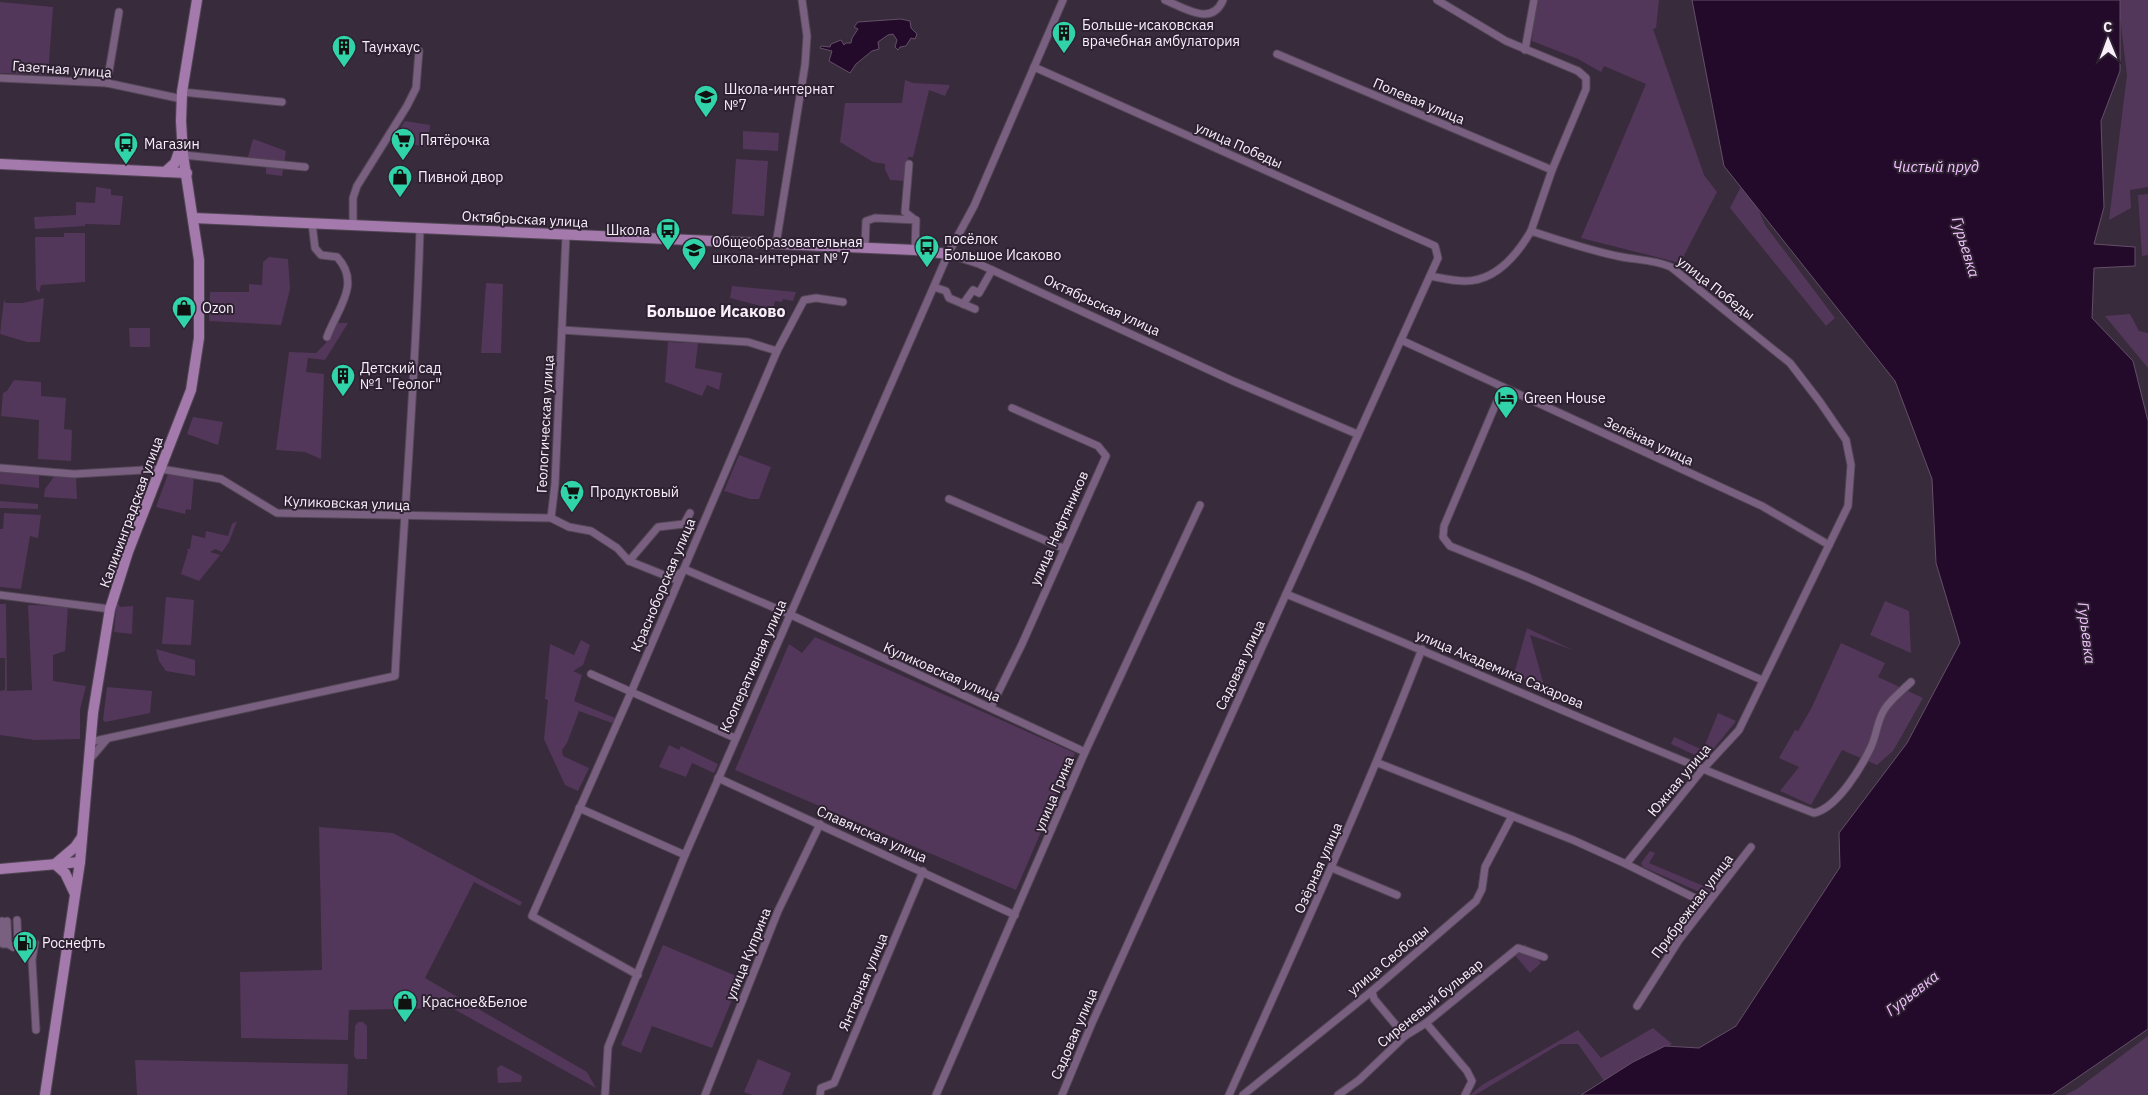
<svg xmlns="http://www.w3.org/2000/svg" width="2148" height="1095" font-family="'IBM Plex Sans',sans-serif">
<rect width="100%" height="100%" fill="#382b3b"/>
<!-- green -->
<g fill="#53375a">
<polygon points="1535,0 1659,0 1656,28 1653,29 1704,175 1717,192 1680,263 1581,238 1646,84 1604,66 1601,72 1578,59 1532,41"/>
<polygon points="2118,0 2148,0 2148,187 2130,190 2131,208 2109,220 2127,75"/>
<polygon points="0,2 53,7 48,75 0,73"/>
<polygon points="905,80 913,83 950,85 945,96 929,90 913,157 908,157 906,181 890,180 885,169 885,164 873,162 840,142 845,103 902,103"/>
<polygon points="405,121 430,125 428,147 392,141"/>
<polygon points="743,131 779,133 778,151 743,149"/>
<polygon points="253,139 286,151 282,176 266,174 266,167 246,164"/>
<polygon points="736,159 768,161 764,216 732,214"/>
<polygon points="1745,179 1765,225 1835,318 1826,326 1730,208"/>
<polygon points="96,187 111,189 111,195 123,196 120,225 85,224 85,226 35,229 34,217 76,215 76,202 95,203"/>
<polygon points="2148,194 2148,255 2142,256 2138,195"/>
<polygon points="64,233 85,233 85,282 41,285 39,293 36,289 35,237 64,237"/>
<polygon points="269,257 288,259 290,289 281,325 209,321 210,292 249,292 249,284 262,285 263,262"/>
<polygon points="486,283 503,284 501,353 481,353"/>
<polygon points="732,286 796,292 793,301 783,299 782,302 775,301 773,309 730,298"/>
<polygon points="44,298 40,342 27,342 0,334 4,300 6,303 23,303"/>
<polygon points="2130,314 2139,331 2148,333 2148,368 2105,316"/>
<polygon points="337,323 348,323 325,360 308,358 306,372 324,374 321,459 305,452 276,450 289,352 316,353 326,343"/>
<polygon points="129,328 150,328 150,347 130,347"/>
<polygon points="668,342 698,343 695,368 722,373 719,390 707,385 702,396 665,382"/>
<polygon points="14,380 41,382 41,396 66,398 64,429 72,430 71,461 38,459 39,420 1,416 3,393 7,391"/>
<polygon points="193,417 223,422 218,445 187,434"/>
<polygon points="739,455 771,467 759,499 750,499 724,491"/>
<polygon points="0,470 39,473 39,488 0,484"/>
<polygon points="56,474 76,476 77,499 44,497 45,489"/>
<polygon points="168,474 194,477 191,510 186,509 185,514 156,507"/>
<polygon points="0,501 38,504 38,509 0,508"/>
<polygon points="4,513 41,515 38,538 30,536 21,589 0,587 0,529 3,529"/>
<polygon points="237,521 229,542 222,552 215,549 210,552 220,555 199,581 181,574 188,551 187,549 192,549 190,549 192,535 205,538 206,531 228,536 232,524"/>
<polygon points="166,597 194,600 191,645 162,644"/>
<polygon points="117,601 120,607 133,606 132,634 114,632"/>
<polygon points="1885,601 1909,611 1911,653 1870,635"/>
<polygon points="0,604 6,604 7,691 32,690 28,605 68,606 65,651 53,655 53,681 86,686 80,709 80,739 35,740 0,735 0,691 5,690 5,658 0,658"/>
<polygon points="1527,628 1573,650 1530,635 1545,689 1514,674"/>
<polygon points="815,637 1075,753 1016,890 735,770 789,644 802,653"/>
<polygon points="581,640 590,645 583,665 573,671 582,675 574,701 615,718 612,723 579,711 567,743 562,750 563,756 589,768 578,791 565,785 544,739 548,700 545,699 550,644 574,655"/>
<polygon points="1841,643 1885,663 1878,677 1923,698 1893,751 1877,765 1842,750 1811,805 1780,791 1799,767 1779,758 1795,730 1798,731 1811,709"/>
<polygon points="156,649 195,660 195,676 166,671 159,661"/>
<polygon points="107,687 152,691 150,713 105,722 103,720"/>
<polygon points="1718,713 1736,721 1707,757 1701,758 1671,744 1674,737 1703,750"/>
<polygon points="669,745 679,750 681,746 718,764 714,773 692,763 686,777 659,767"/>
<polygon points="319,827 393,833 522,902 520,906 474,882 425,978 587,1072 596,1088 452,1008 349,1010 348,1040 241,1038 240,972 322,970"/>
<polygon points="1650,851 1655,853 1649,863 1706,887 1717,874 1721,877 1708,894 1704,894 1643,867 1641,863"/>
<polygon points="1525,944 1541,963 1530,973 1513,953"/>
<polygon points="663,945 741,978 712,1048 652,1026 641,1053 621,1045"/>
<polygon points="358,1022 363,1022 367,1026 367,1059 356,1059 354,1056 355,1026"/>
<polygon points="1653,1028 1672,1044 1607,1085 1578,1044 1560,1044 1475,1095 1470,1095 1482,1085 1578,1030 1601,1058"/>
<polygon points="2148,1036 2148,1095 2065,1095 2077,1089"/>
<polygon points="758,1059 791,1073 782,1095 752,1095 744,1092"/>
<polygon points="135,1060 348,1064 347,1095 137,1095"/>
<polygon points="501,1065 522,1076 521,1082 498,1083 497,1068"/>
</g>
<!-- water -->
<g fill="#240a2a" stroke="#644f68">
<polygon points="1692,0 2120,0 2120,71 2101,121 2104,207 2094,244 2135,247 2135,266 2094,268 2092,318 2133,361 2148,421 2148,1029 2052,1095 1581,1095 1633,1062 1665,1046 1699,1048 1736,1026 1840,867 1839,833 1907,743 1960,643 1936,563 1932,479 1895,381 1724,166"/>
<polygon points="901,19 910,21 911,28 917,34 915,39 911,38 906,46 900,47 898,50 895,47 897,40 893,34 888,35 878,42 879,49 872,51 856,64 850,73 829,61 832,51 820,48 821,46 830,47 831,44 841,40 844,45 846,43 851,43 852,38 858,29 854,27 858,22"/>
</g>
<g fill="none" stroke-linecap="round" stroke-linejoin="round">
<defs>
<g id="street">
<path d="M1165,0C1184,8 1212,27 1223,0"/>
<polyline points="1437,0 1506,41 1578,71 1586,78 1586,89 1552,170 1531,231"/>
<polyline points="1525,50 1534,0"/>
<polyline points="1277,54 1552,170"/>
<polyline points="1034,67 1435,246 1438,258 1092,1023 1062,1095"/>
<polyline points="0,78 107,83 182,99"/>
<polyline points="107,83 119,12"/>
<polyline points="182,92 282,102"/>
<polyline points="183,155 305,167"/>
<polyline points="909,164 905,212 915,220"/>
<path d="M312,223L315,248L321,255L337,257C362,284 337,309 327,337"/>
<polyline points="353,225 353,198 357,186 407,106 416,88 419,51"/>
<polyline points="776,244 805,65 807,36 802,0"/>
<polyline points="865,248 866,221 875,218 916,220 915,250"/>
<polyline points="948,254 979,264 1233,381 1357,434"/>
<polyline points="934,287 946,291 949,298 975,309"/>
<polyline points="963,304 973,290 979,293 992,270"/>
<polyline points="562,330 748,342 777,351"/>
<polyline points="1401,340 1762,506 1829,545"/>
<polyline points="1503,387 1444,526 1443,537 1450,546 1527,577 1762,680"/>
<polyline points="0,468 74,474 161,469 221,479 277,513 551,518 569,527 591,531 617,548 629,561 674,579 680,573"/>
<polyline points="949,499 1063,548"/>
<polyline points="551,518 555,484 566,235"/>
<polyline points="629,561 658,527 684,524 690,513"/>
<polyline points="684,569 789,614 1085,752"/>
<path d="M1286,594C1462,665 1636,745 1814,813C1837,808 1861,768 1871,747C1876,736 1877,724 1882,714C1887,702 1902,691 1911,682"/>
<polyline points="0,595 110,609"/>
<polyline points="591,674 735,738"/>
<polyline points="991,707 1022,644 1106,456 1098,446 1012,408"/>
<path d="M90,742L395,676C403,527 416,378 420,228"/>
<polyline points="90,759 107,739"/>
<path d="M1378,763L1573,840L1626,864L1702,770L1739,730L1848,506L1851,465L1846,440L1820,402L1790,363L1671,267C1655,260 1639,260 1622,257C1591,251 1561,241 1531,231C1517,255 1496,281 1465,281C1454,281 1441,278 1430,276"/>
<polyline points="718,778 1015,915"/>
<polyline points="579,808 685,855"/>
<polyline points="1626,864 1707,904"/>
<polyline points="1332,868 1397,895"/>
<polyline points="2,921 3,944 8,944"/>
<polyline points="7,921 8,944 13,947"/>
<polyline points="35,943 32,960 36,1030"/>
<polyline points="13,947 18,943 17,920"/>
<polyline points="638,975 532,916 632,690 777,351 804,300 816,298 843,302"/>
<polyline points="1372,991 1374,999 1405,1036"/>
<polyline points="1637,1006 1679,940 1751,847"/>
<polyline points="1426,1023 1467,1071 1472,1081 1465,1095"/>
<polyline points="605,1095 608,1047 685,855 948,254 974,206 1063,0"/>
<polyline points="705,1095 778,911 820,824"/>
<polyline points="820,1095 821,1088 834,1083 923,871"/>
<polyline points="936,1095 1085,752 1200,505"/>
<path d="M1229,1095C1296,947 1363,800 1422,649"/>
<polyline points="1243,1095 1372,991 1476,901 1482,889 1485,867 1512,816"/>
<polyline points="1338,1095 1359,1080 1405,1036 1426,1023 1518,948 1544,957"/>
</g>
<g id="secondary">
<polyline points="0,164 187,173"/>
<polyline points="165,172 175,163 181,146"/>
<polyline points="194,218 915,250 948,254"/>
<polyline points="0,869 80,862"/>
<polyline points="75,894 65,873 55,864 75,847 82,837"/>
<polyline points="45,1095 80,862 93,713 110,609 128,552 191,390 199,338 199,260 183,155 181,121 182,92 197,0"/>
</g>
</defs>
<!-- street casing -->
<use href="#street" stroke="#534656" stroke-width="9"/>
<!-- secondary casing -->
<use href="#secondary" stroke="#534656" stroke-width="12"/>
<!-- street -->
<use href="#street" stroke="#7a6080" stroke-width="7"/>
<!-- secondary -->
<use href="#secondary" stroke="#a47aad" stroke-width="10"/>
</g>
<!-- icons -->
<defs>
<symbol id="building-pin" viewBox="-11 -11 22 30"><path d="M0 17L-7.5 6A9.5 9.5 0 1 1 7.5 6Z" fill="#31d4a9" stroke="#2e2131"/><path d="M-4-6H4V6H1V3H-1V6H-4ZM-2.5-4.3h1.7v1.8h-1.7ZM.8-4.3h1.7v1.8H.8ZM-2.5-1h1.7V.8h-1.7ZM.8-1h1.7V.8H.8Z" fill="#111"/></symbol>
<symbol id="school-pin" viewBox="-11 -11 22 30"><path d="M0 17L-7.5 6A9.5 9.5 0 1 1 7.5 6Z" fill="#31d4a9" stroke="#2e2131"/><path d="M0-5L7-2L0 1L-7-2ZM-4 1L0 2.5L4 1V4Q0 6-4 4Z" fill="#111"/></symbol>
<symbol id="supermarket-pin" viewBox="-11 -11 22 30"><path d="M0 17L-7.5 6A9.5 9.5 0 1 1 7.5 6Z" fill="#31d4a9" stroke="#2e2131"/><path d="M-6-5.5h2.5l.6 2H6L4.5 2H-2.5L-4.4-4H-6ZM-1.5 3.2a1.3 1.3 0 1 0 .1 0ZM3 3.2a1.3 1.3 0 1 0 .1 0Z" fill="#111"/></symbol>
<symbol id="bus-pin" viewBox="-11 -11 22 30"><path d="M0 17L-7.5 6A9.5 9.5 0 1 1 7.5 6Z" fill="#31d4a9" stroke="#2e2131"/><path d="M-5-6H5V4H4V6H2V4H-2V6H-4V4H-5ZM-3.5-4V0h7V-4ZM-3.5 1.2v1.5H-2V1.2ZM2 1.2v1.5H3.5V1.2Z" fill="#111"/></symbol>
<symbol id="shop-pin" viewBox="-11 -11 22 30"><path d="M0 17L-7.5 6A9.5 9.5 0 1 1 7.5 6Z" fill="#31d4a9" stroke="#2e2131"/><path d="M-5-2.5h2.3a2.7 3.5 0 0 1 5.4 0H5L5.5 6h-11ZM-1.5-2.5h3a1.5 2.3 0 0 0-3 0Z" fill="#111"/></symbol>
<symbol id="hotel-pin" viewBox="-11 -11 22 30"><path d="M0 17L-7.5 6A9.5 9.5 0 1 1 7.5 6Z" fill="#31d4a9" stroke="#2e2131"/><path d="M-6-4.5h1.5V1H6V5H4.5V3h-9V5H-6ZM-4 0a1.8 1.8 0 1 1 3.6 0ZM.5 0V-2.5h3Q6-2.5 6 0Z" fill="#111"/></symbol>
<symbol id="fuel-pin" viewBox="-11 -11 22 30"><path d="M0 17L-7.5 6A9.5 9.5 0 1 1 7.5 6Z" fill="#31d4a9" stroke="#2e2131"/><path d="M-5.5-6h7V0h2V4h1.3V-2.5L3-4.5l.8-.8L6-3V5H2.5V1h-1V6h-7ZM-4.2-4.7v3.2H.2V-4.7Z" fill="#111"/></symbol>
</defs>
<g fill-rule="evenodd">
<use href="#building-pin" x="1050" y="19" width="28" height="38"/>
<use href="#building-pin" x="330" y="33" width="28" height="38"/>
<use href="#school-pin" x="692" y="83" width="28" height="38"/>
<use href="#supermarket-pin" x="389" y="126" width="28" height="38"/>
<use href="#bus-pin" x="112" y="130" width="28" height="38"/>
<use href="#shop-pin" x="386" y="163" width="28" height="38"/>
<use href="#bus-pin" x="654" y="216" width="28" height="38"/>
<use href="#bus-pin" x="913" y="233" width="28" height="38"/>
<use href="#school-pin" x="680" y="236" width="28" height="38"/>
<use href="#shop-pin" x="170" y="294" width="28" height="38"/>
<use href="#building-pin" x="329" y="362" width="28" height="38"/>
<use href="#hotel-pin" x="1492" y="384" width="28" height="38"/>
<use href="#supermarket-pin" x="558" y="478" width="28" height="38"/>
<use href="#fuel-pin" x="11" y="929" width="28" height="38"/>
<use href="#shop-pin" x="391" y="988" width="28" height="38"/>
</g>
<g text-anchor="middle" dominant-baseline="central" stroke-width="4" stroke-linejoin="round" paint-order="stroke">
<!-- poi labels -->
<g font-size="14" fill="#f8effa" stroke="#2e2131" text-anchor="start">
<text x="1082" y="25">Больше-исаковская<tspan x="1082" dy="16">врачебная амбулатория</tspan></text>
<text x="362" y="47">Таунхаус</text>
<text x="724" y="89">Школа-интернат<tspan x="724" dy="16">№7</tspan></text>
<text x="420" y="140">Пятёрочка</text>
<text x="144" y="144">Магазин</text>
<text x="418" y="177">Пивной двор</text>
<text x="650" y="230" text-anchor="end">Школа</text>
<text x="944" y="239">посёлок<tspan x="944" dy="16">Большое Исаково</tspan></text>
<text x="712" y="242">Общеобразовательная<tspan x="712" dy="16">школа-интернат № 7</tspan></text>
<text x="202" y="308">Ozon</text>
<text x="360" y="368">Детский сад<tspan x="360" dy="16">№1 "Геолог"</tspan></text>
<text x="1524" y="398">Green House</text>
<text x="590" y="492">Продуктовый</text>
<text x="42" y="943">Роснефть</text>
<text x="422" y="1002">Красное&amp;Белое</text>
</g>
<!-- street labels -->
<g font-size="14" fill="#f8effa" stroke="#2e2131">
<text transform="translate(62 69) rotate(4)">Газетная улица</text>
<text transform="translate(1419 101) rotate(23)">Полевая улица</text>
<text transform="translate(1239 145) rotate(24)">улица Победы</text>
<text transform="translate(525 219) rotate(3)">Октябрьская улица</text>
<text transform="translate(1716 288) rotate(38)">улица Победы</text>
<text transform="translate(1102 305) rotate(25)">Октябрьская улица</text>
<text transform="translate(545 424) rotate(-87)">Геологическая улица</text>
<text transform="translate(1649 441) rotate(25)">Зелёная улица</text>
<text transform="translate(347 503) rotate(2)">Куликовская улица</text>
<text transform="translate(131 512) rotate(-70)">Калининградская улица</text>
<text transform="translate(1059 528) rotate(-66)">улица Нефтяников</text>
<text transform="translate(663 585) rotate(-67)">Красноборская улица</text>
<text transform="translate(1240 665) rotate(-65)">Садовая улица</text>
<text transform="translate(753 666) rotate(-66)">Кооперативная улица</text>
<text transform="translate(1500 669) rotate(23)">улица Академика Сахарова</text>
<text transform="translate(942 672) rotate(24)">Куликовская улица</text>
<text transform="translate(1679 780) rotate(-50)">Южная улица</text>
<text transform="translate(1054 794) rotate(-67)">улица Грина</text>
<text transform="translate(872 834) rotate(24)">Славянская улица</text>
<text transform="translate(1318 868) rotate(-66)">Озёрная улица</text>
<text transform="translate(1692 906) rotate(-53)">Прибрежная улица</text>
<text transform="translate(748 954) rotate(-68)">улица Куприна</text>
<text transform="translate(1388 960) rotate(-40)">улица Свободы</text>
<text transform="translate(863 982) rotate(-67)">Янтарная улица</text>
<text transform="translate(1430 1003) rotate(-39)">Сиреневый бульвар</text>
<text transform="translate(1074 1034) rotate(-67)">Садовая улица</text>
</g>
<!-- water labels -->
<g font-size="15" font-style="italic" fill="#f3c1ff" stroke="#2e2131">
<text x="1936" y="166">Чистый пруд</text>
<text transform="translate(1966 247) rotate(73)">Гурьевка</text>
<text transform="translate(2087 633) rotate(83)">Гурьевка</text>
<text transform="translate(1912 993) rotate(-38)">Гурьевка</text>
</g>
<!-- quarter labels -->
<g font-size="16" font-weight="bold" fill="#f8effa" stroke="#2e2131">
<text x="716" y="311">Большое Исаково</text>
</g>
</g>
<!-- north arrow -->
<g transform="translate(2108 40) rotate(359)" stroke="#2e2131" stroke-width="4" paint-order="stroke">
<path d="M0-4L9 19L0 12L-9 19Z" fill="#f8effa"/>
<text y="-8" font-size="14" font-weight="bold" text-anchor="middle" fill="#f8effa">С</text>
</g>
</svg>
